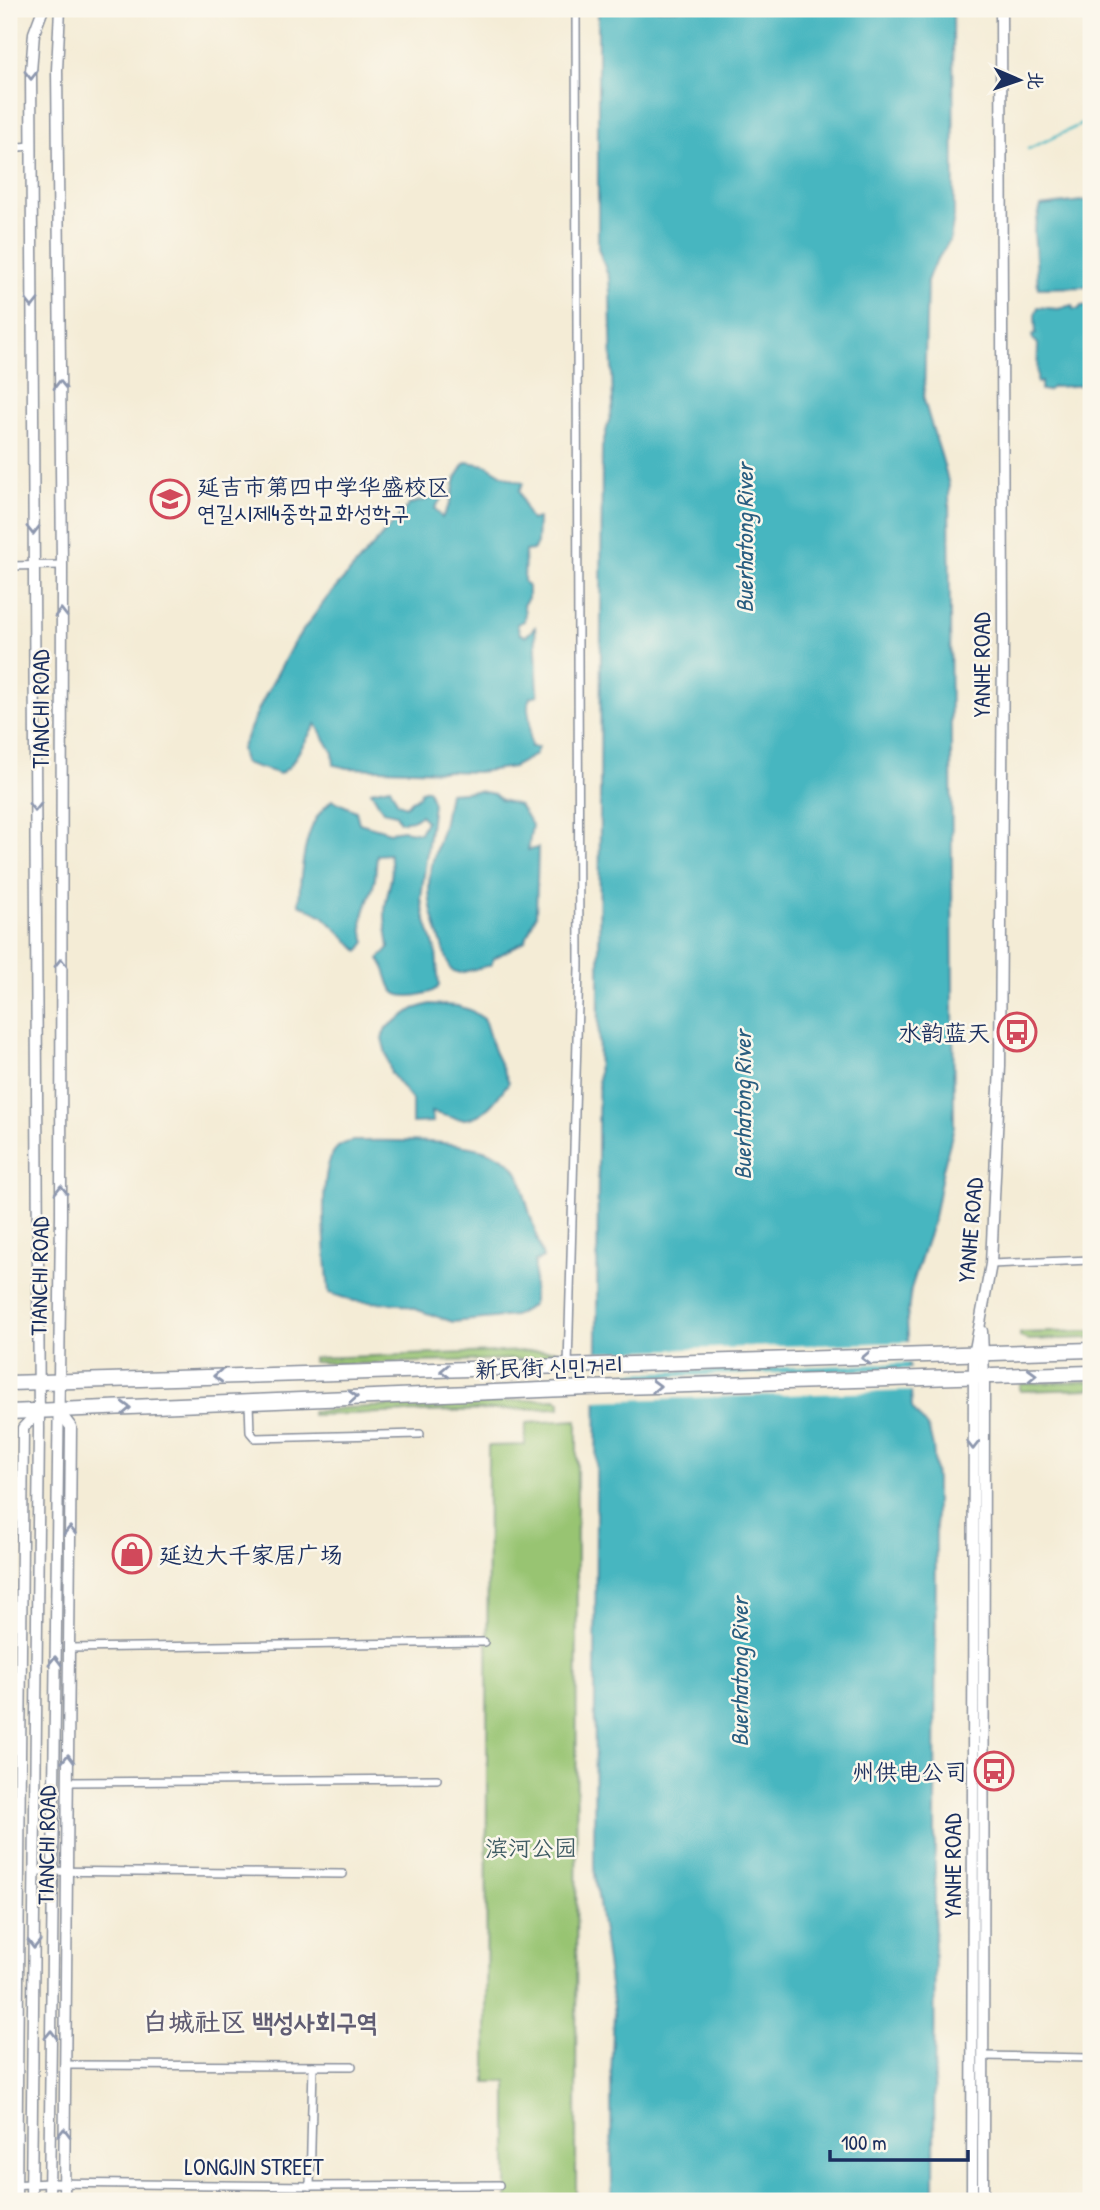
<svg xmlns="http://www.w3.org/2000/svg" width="1100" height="2210" font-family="'Patrick Hand','LXGW WenKai TC','Poor Story',sans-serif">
<rect width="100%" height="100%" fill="#fbf7ec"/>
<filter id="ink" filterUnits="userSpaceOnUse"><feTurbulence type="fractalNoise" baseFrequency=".0143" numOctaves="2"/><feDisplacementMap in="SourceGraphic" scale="14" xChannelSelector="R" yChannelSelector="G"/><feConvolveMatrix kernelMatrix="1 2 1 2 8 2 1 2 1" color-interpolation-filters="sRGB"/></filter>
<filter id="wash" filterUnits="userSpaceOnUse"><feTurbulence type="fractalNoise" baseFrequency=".00686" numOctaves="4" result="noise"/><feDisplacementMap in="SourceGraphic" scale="28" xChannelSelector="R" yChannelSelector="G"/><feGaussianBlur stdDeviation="1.57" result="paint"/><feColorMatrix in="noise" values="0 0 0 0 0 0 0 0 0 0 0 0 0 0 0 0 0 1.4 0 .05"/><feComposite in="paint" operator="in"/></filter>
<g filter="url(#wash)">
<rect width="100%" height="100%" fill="#f4ecd6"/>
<!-- green -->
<g fill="#98c472" stroke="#5a7a68" stroke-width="2">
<polygon points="1091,1331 1091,1338 1029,1340 1020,1337 1020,1333"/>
<polygon points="556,1350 556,1358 351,1364 313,1362 313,1358"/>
<polygon points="1091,1381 1091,1389 1020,1391 1020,1384"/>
<polygon points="556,1399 560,1402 560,1408 312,1415 312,1412 345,1408"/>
<polygon points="577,1420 576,2201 507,2201 507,2082 486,2082 488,1446 525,1445 526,1423"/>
</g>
<!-- water -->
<g fill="#47b6c0" stroke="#31728f" stroke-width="2">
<path d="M598,9H953L954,217L950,240L932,268L927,281L924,399C931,429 944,457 949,487L954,1127L943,1169L934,1218L911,1289L907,1320L912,1408L929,1430L933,1447L936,1480L934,2201H612L611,2075L614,2014L594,1867L602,447L613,406L610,292L609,278L598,248Z"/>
<polygon points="1091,200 1091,287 1038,288 1034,230 1041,206"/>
<polygon points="1072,305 1073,309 1079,309 1081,306 1091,305 1091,385 1053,387 1047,391 1041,390 1041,382 1037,383 1038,344 1033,339 1032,336 1036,334 1035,315 1038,307 1058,309"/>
<path d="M466,462L486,465L506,477L523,483L519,491C524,502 524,509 531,520L538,518L537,544L533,550L525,551L524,581L528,587V598L523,605L525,612L524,621L517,624L520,634L526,636L535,627L538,695L530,697C526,711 529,709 530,722C530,731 529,737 531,747H538L535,755L513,767L478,772L348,768L334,765L333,753L316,724L290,766L280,774L244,763L241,749L261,704L293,644L327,598L410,504L444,495L435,508L442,518L450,504L456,478Z"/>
<path d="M390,787L398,803L406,806L411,800L419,797L421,791L428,789L433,804L421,899L425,918L436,952L439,986C433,993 427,993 419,995C381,1001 395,979 379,959L389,948C388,937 385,926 385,914C385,891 397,876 389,854L377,855C376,863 376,870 375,878C371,902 355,917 366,942L359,951L323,916L299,904C300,879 303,839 317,817C321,811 327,805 332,800L356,811L359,823L390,832L403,830L420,833L426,821L420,815L413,820L400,822L396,814L383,811L371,791Z"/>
<path d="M478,791L494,794L501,800L519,805L532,825L528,850L538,848L536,915L525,941L494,958L491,965L460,973L451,970C441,941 425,905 430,874C432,861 436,849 440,836C445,823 446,807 449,793Z"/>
<path d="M430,1004L457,1006L470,1010L484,1019L494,1051L509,1082C498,1097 486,1117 465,1119C455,1120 441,1114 431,1112L433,1122L412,1123V1100L391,1073L382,1038L386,1028L414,1009Z"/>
<path d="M352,1141C388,1141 490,1137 514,1167C520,1175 524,1187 525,1197L543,1258L535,1262L533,1305L514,1316L453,1322L400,1304L354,1301L329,1293C327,1264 315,1168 337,1148C341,1144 347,1143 352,1141Z"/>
</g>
<!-- pier -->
<g fill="#f4ecd6">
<polygon points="910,1342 912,1363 594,1374 594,1352"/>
<polygon points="913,1369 915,1391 593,1401 594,1379"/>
</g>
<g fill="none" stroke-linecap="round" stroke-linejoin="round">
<!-- stream -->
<polyline stroke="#47b6c0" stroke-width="2.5" points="1028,149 1091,120"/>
</g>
</g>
<g filter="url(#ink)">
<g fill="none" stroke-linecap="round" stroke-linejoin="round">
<defs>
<g id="street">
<polyline points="9,148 31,146"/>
<polyline points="9,566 62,565"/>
<polyline points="991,1264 1091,1260"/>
<polyline points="568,1366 579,967 576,9"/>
<polyline points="249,1403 250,1432 255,1438 420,1434"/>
<polyline points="69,1648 484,1642"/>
<polyline points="68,1782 437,1779"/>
<polyline points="34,1871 343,1874"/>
<polyline points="983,2056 1091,2058"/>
<polyline points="65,2065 352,2066"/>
<polyline points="9,2185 49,2183 310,2186 499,2185"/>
<polyline points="310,2186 313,2066"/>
</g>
<g id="secondary">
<polyline points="982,1331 984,1376 983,2201"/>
<polyline points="58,1410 71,1427 64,2201"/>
<polyline points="16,2201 23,1428 39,1411"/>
<polyline points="31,2201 39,1428 31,72 34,33 43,9"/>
<polyline points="49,2201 61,1215 62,565 57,70 60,9"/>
<polyline points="972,2201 974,1355 991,1264 1000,1066 1003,637 1001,9"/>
</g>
<g id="highway">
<polyline points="9,1383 1091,1350"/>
<polyline points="9,1412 588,1388 1091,1373"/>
</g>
</defs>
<!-- street casing -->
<use href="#street" stroke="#888e9a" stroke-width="10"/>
<!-- secondary casing -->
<use href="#secondary" stroke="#888e9a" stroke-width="13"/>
<!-- highway casing -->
<use href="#highway" stroke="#888e9a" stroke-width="17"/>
<!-- street -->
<use href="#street" stroke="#fff" stroke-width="7"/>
<!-- secondary -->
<use href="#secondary" stroke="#fff" stroke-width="10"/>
<!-- highway -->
<use href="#highway" stroke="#fff" stroke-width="14"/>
</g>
<!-- one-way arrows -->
<defs><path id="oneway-chevron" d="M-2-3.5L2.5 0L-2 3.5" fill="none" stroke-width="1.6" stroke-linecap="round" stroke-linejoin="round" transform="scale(1.75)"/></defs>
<g stroke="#8d97ae">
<use href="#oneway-chevron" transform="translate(31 75) rotate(90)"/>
<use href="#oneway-chevron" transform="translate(32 303) rotate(90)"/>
<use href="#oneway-chevron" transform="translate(60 385) rotate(-91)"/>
<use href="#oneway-chevron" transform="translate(33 530) rotate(90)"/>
<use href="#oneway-chevron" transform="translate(61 613) rotate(-90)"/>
<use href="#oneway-chevron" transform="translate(35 807) rotate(90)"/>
<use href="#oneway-chevron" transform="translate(61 963) rotate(-90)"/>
<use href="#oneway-chevron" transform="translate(61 1190) rotate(-90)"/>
<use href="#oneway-chevron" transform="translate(866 1358) rotate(178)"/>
<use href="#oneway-chevron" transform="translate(445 1371) rotate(178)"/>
<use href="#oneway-chevron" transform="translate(1032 1375) rotate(-2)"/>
<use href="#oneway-chevron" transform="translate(218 1376) rotate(178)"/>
<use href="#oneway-chevron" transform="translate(656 1386) rotate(-2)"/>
<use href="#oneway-chevron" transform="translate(353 1397) rotate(-3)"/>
<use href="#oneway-chevron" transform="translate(126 1408) rotate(-2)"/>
<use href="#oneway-chevron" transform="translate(973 1445) rotate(90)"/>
<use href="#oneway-chevron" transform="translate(70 1531) rotate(-89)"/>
<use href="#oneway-chevron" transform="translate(55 1661) rotate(-89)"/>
<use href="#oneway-chevron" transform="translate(68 1759) rotate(-89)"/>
<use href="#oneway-chevron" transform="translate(34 1944) rotate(91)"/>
<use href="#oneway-chevron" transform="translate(51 2035) rotate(-89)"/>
<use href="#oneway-chevron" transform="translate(64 2133) rotate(-89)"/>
</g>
</g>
<!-- icons -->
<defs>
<symbol id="school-ring" viewBox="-11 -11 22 22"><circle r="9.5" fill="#fbf7ec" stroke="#d1495b" stroke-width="1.5"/><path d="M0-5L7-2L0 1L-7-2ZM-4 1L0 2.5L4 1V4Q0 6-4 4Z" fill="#d1495b"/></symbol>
<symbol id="bus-ring" viewBox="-11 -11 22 22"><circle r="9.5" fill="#fbf7ec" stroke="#d1495b" stroke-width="1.5"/><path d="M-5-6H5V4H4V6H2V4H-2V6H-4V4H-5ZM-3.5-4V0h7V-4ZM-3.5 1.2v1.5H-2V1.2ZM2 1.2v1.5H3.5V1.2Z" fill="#d1495b"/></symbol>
<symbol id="shop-ring" viewBox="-11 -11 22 22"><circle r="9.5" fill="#fbf7ec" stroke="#d1495b" stroke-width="1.5"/><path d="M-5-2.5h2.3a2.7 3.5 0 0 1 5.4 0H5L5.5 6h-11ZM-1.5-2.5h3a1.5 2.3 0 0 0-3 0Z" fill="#d1495b"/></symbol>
</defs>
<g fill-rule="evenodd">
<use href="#school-ring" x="148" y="477" width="44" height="44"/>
<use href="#bus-ring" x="995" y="1010" width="44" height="44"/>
<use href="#shop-ring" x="110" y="1532" width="44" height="44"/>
<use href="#bus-ring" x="972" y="1749" width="44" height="44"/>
</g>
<g text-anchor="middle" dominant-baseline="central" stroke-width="5" stroke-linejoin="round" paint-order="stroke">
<!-- poi labels -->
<g font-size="23" fill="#1b2f5e" stroke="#fbf7ec" text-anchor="start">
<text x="197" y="486">延吉市第四中学华盛校区<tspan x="197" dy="26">연길시제4중학교화성학구</tspan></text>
<text x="990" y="1032" text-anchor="end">水韵蓝天</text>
<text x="159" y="1554">延边大千家居广场</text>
<text x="967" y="1771" text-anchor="end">州供电公司</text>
</g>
<!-- street labels -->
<g font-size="23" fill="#1b2f5e" stroke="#fbf7ec">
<text transform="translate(981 665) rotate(-90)">YANHE ROAD</text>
<text transform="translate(40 709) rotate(-90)">TIANCHI ROAD</text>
<text transform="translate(970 1230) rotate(-85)">YANHE ROAD</text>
<text transform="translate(39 1276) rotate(-89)">TIANCHI ROAD</text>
<text transform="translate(549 1367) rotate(-2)">新民街 신민거리</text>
<text transform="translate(46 1845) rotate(-89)">TIANCHI ROAD</text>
<text transform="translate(952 1866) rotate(-90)">YANHE ROAD</text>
<text x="254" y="2166">LONGJIN STREET</text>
</g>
<!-- park labels -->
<g font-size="23" fill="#405c64" stroke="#fbf7ec">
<text x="531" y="1847">滨河公园</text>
</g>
<!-- water labels -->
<g font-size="24" font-style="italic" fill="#2a5e80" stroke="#fbf7ec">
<text transform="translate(744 538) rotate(-90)">Buerhatong River</text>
<text transform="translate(742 1105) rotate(-90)">Buerhatong River</text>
<text transform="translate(739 1672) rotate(-90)">Buerhatong River</text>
</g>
<!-- quarter labels -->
<g font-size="26" font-weight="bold" fill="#615e74" stroke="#fbf7ec">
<text x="260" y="2021">白城社区 백성사회구역</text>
</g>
</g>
<!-- margin -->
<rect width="1100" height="2210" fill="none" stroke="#fbf7ec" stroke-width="35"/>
<!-- north arrow -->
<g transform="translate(1019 80) rotate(92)" stroke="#fbf7ec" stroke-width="5" paint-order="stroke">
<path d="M0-5L12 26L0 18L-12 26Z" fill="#1b2f5e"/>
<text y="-10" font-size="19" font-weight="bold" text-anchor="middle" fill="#1b2f5e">北</text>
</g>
<!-- scale -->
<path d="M830 2150v10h138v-10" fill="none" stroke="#1b2f5e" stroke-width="3.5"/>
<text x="841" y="2150" font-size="21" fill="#1b2f5e" stroke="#fbf7ec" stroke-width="5" paint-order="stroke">100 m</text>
</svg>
